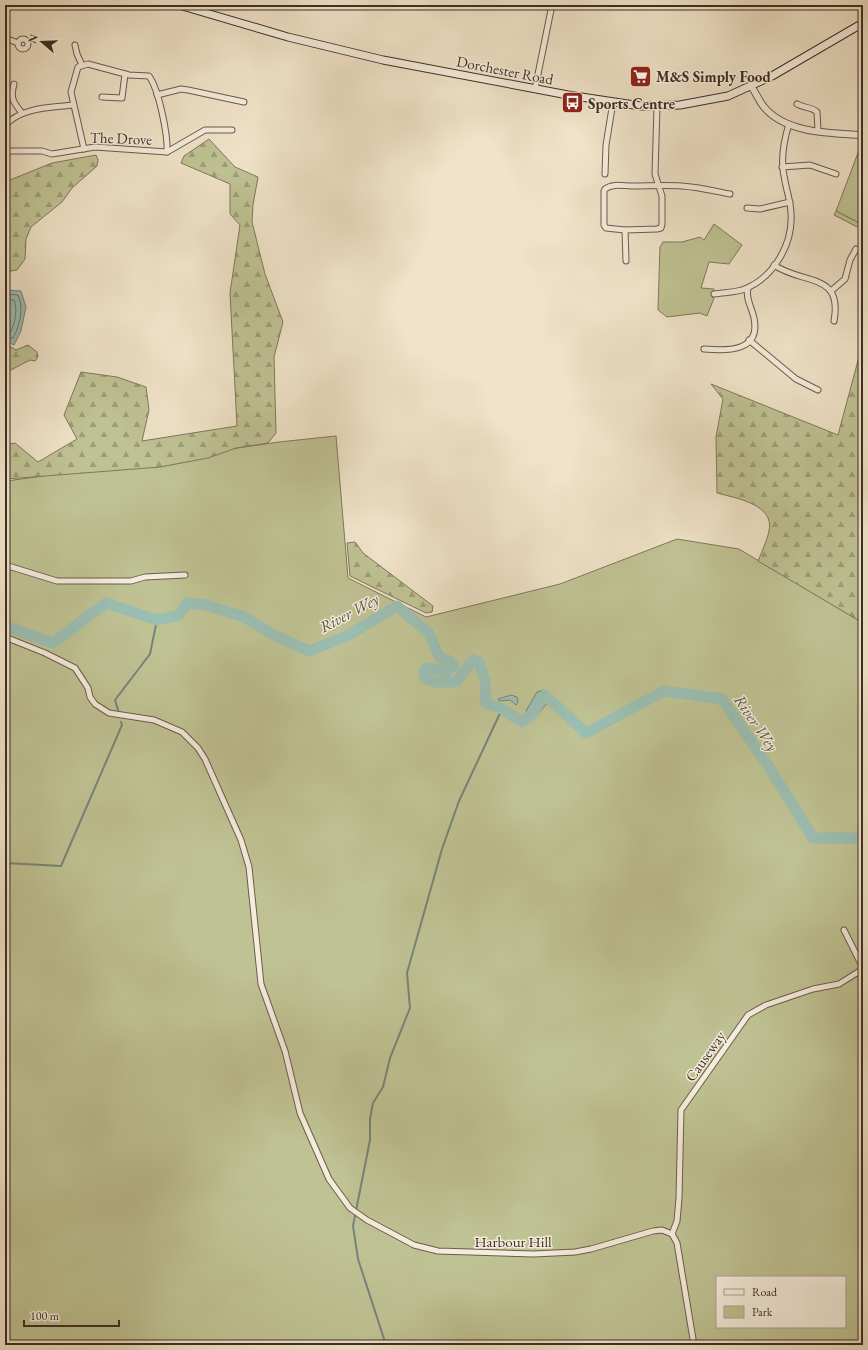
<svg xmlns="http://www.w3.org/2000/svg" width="868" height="1350" font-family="'EB Garamond',serif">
<defs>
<pattern id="forest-firs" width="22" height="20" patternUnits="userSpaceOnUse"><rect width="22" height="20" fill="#bfc293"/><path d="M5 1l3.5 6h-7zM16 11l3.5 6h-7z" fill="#9d9e78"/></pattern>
</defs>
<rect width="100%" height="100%" fill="#f0e3c9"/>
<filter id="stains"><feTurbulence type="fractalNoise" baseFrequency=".005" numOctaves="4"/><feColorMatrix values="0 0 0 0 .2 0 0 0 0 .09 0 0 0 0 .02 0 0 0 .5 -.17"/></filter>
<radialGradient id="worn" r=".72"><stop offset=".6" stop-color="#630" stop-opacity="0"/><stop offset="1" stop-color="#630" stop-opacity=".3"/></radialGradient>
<!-- green -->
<g fill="#bfc293" stroke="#7f785c" fill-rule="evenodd">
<polygon points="861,145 863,145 863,225 836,211"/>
<polygon points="714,224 742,245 729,264 709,262 701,288 714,289 714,298 707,316 700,313 667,317 658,310 660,247 663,242 682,242 700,237 704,240"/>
<path d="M336,436L348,578L426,617L560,584L677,539L739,549L863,623V1345H5V476L7,481L279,442ZM717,1277H845V1327H717Z"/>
</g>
<!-- forest -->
<g fill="url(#forest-firs)" stroke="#7f785c">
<polygon points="209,139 235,167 258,177 253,205 252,222 265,274 283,322 274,357 276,433 268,443 236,448 208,458 160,467 7,479 5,470 5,440 10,444 15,443 38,462 77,439 64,415 81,372 117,377 146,387 149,410 142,441 237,426 230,293 240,225 230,214 230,184 181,163 184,156"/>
<polygon points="96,155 98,160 97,166 72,188 62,202 31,227 26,239 25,259 17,270 5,272 5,182 52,163"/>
<polygon points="836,211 863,225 863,230 834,215"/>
<path d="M863,342V623L758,561C762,551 767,541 769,531C775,504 735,498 717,493L716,437L723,399L711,384L838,435Z"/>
<polygon points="28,345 37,352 38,357 35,361 30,360 11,370 7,367 5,368 5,347 9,346 16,350"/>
<polygon points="355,542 363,553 433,606 432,612 426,613 350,576 347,543"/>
</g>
<!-- water -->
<g fill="#9bbeb2" stroke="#76847a">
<polygon points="6,290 21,291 26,307 21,331 14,345 5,341"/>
<polygon points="544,690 551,699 535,717 526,711 537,692"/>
<polygon points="511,695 517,697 518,702 516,705 510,700 499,701 498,699"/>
</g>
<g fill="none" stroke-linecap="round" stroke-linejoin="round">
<!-- shore -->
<g stroke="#6d766c" stroke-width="1">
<path d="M5,294L18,295C24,309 20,325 13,338H5"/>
<path d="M5,299L14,300C18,309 15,324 10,333H5"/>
<polygon points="540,695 543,695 546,699 533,711 532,708"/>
</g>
<!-- stream -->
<g stroke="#76847a" stroke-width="2">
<polyline points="118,710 115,700 150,654 157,620"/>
<polyline points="5,863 61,866 122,725 121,722"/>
<polyline points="386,1345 358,1259 353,1226 370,1140 370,1119 373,1103 383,1087 390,1058 410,1008 407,973 442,849 459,801 502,709"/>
</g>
<!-- river -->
<polyline stroke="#9bbeb2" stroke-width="11" points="5,626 53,643 106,603 157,620 179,615 187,603 206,605 244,617 272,634 309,651 347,636 397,606 429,633 439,657 450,661 454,666 447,671 427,668 423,672 425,678 434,682 456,682 473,660 479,662 485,681 486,703 502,709 522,722 531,715 545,695 586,733 664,691 722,699 773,773 813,838 863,838"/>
<defs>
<g id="minor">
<polyline points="5,38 18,43"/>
<circle cx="23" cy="44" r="5"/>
<polyline points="75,45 77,54 82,65"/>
<path d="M14,84C10,98 13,102 22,113"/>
<polyline points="535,89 552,5"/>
<polyline points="157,95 181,89 188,90 244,102"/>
<polyline points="102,97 122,98 125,74"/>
<path d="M797,104C804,108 812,107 817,112L818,131"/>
<path d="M657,107L655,174L662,196V224L661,228L657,229L625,230L606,228L604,225V191L605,189C613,183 623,186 632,186C648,186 665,185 682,186C698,187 714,191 730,194"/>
<path d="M5,125C23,107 49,108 73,105"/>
<path d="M84,149L71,92L78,67L88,64L129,75L149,76C159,90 168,135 167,152"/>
<polyline points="5,151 42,151 52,154 95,147 167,152 205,130 232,130"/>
<polyline points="782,167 810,165 836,174"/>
<polyline points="605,174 606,145 613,102"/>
<polyline points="747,208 760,209 790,202"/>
<polyline points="625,230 626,261"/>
<path d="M774,265C803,285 843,272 834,321"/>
<polyline points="831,291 845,279 850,260 856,249"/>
<path d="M714,294C724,292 738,293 747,288C774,276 793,244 791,214C791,203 787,192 785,181C780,162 783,143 789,124"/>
<polyline points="749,340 796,379 818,390"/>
<path d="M704,349C727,351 761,352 754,318C752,308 745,298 748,288"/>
<polyline points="5,565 57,581 131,581 145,577 185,575"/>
<polyline points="5,637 45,653 75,668 88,688 90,697 95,704 109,713 154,720 182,732 198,748 205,759 241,840 249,867 261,984 285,1051 300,1113 329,1179 350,1208 367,1220 414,1245 438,1251 534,1254 575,1252 591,1249 653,1231 662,1230 672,1234"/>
<polyline points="844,930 863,968"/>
<polyline points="672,1234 677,1221 679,1198 681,1110 748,1015 766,1005 813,989 839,984 863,969"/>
<polyline points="672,1234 677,1243 694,1345"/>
</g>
<path id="tertiary" d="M751,86C756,93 759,101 764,107C786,134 832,133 863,135"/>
<polyline id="secondary" points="179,5 288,37 383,60 568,95 641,106 680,105 728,96 772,76 863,23"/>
</defs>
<!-- minor casing -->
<use href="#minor" stroke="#6b5b4e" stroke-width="7"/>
<!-- tertiary casing -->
<use href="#tertiary" stroke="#6b5b4e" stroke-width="8"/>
<!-- secondary casing -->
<use href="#secondary" stroke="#3f2e25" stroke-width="9"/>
<!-- minor -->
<use href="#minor" stroke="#f5eddc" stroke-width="5"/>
<!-- tertiary -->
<use href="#tertiary" stroke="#f5eddc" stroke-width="6"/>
<!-- secondary -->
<use href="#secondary" stroke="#f5eddc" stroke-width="7"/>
</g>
<!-- icons -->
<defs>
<symbol id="supermarket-square" viewBox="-11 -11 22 22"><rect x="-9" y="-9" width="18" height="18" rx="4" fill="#8f2418" stroke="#f5eddc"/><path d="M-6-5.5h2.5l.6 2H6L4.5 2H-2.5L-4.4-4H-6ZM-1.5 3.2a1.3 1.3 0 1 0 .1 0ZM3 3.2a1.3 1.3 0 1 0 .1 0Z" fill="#fff"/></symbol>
<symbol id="bus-square" viewBox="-11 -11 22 22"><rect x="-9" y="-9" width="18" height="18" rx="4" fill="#8f2418" stroke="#f5eddc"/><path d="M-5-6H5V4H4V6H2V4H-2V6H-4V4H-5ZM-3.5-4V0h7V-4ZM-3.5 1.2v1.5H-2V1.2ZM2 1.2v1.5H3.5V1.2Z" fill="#fff"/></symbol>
</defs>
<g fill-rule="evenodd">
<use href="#supermarket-square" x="628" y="64" width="25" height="25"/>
<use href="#bus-square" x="560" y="90" width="25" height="25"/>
</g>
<g text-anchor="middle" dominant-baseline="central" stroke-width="3" stroke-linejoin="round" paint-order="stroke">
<!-- street labels -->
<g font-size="15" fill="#3f2e25" stroke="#f5eddc">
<text transform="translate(505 70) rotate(11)">Dorchester Road</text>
<text transform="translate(121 138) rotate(2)">The Drove</text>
<text transform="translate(705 1056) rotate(-55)">Causeway</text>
<text x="513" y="1241">Harbour Hill</text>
</g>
<!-- poi labels -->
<g font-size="15" font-weight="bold" fill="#3f2e25" stroke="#f5eddc" text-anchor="start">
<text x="656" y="76">M&amp;S Simply Food</text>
<text x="588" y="103">Sports Centre</text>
</g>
<!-- water labels -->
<g font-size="16" font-style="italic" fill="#565248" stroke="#f5eddc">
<text transform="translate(349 613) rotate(-28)">River Wey</text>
<text transform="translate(756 723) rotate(56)">River Wey</text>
</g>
</g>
<!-- margin -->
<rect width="868" height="1350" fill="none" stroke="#f0e3c9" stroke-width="20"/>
<rect x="6" y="6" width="856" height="1338" fill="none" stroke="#3f2e25" stroke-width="2"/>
<rect x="10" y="10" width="848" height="1330" fill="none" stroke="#3f2e25"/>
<!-- legend -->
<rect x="716" y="1276" width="130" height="52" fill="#f5eddc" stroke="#aca193"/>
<rect x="724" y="1289" width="20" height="6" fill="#f5eddc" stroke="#aca193"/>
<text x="752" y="1296" font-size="12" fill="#3f2e25">Road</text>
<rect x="724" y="1306" width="20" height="12" fill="#bfc293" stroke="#aca193"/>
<text x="752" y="1316" font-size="12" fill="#3f2e25">Park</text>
<!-- north arrow -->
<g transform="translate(42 42) rotate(289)" stroke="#f5eddc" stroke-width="3" paint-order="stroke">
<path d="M0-3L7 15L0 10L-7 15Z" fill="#3f2e25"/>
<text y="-6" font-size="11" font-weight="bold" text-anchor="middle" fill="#3f2e25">N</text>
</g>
<!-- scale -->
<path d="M24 1320v6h95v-6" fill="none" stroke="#3f2e25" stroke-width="2"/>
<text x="30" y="1320" font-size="12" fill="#3f2e25" stroke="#f5eddc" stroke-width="3" paint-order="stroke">100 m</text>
<rect width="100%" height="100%" filter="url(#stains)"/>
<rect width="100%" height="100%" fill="url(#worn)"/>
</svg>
